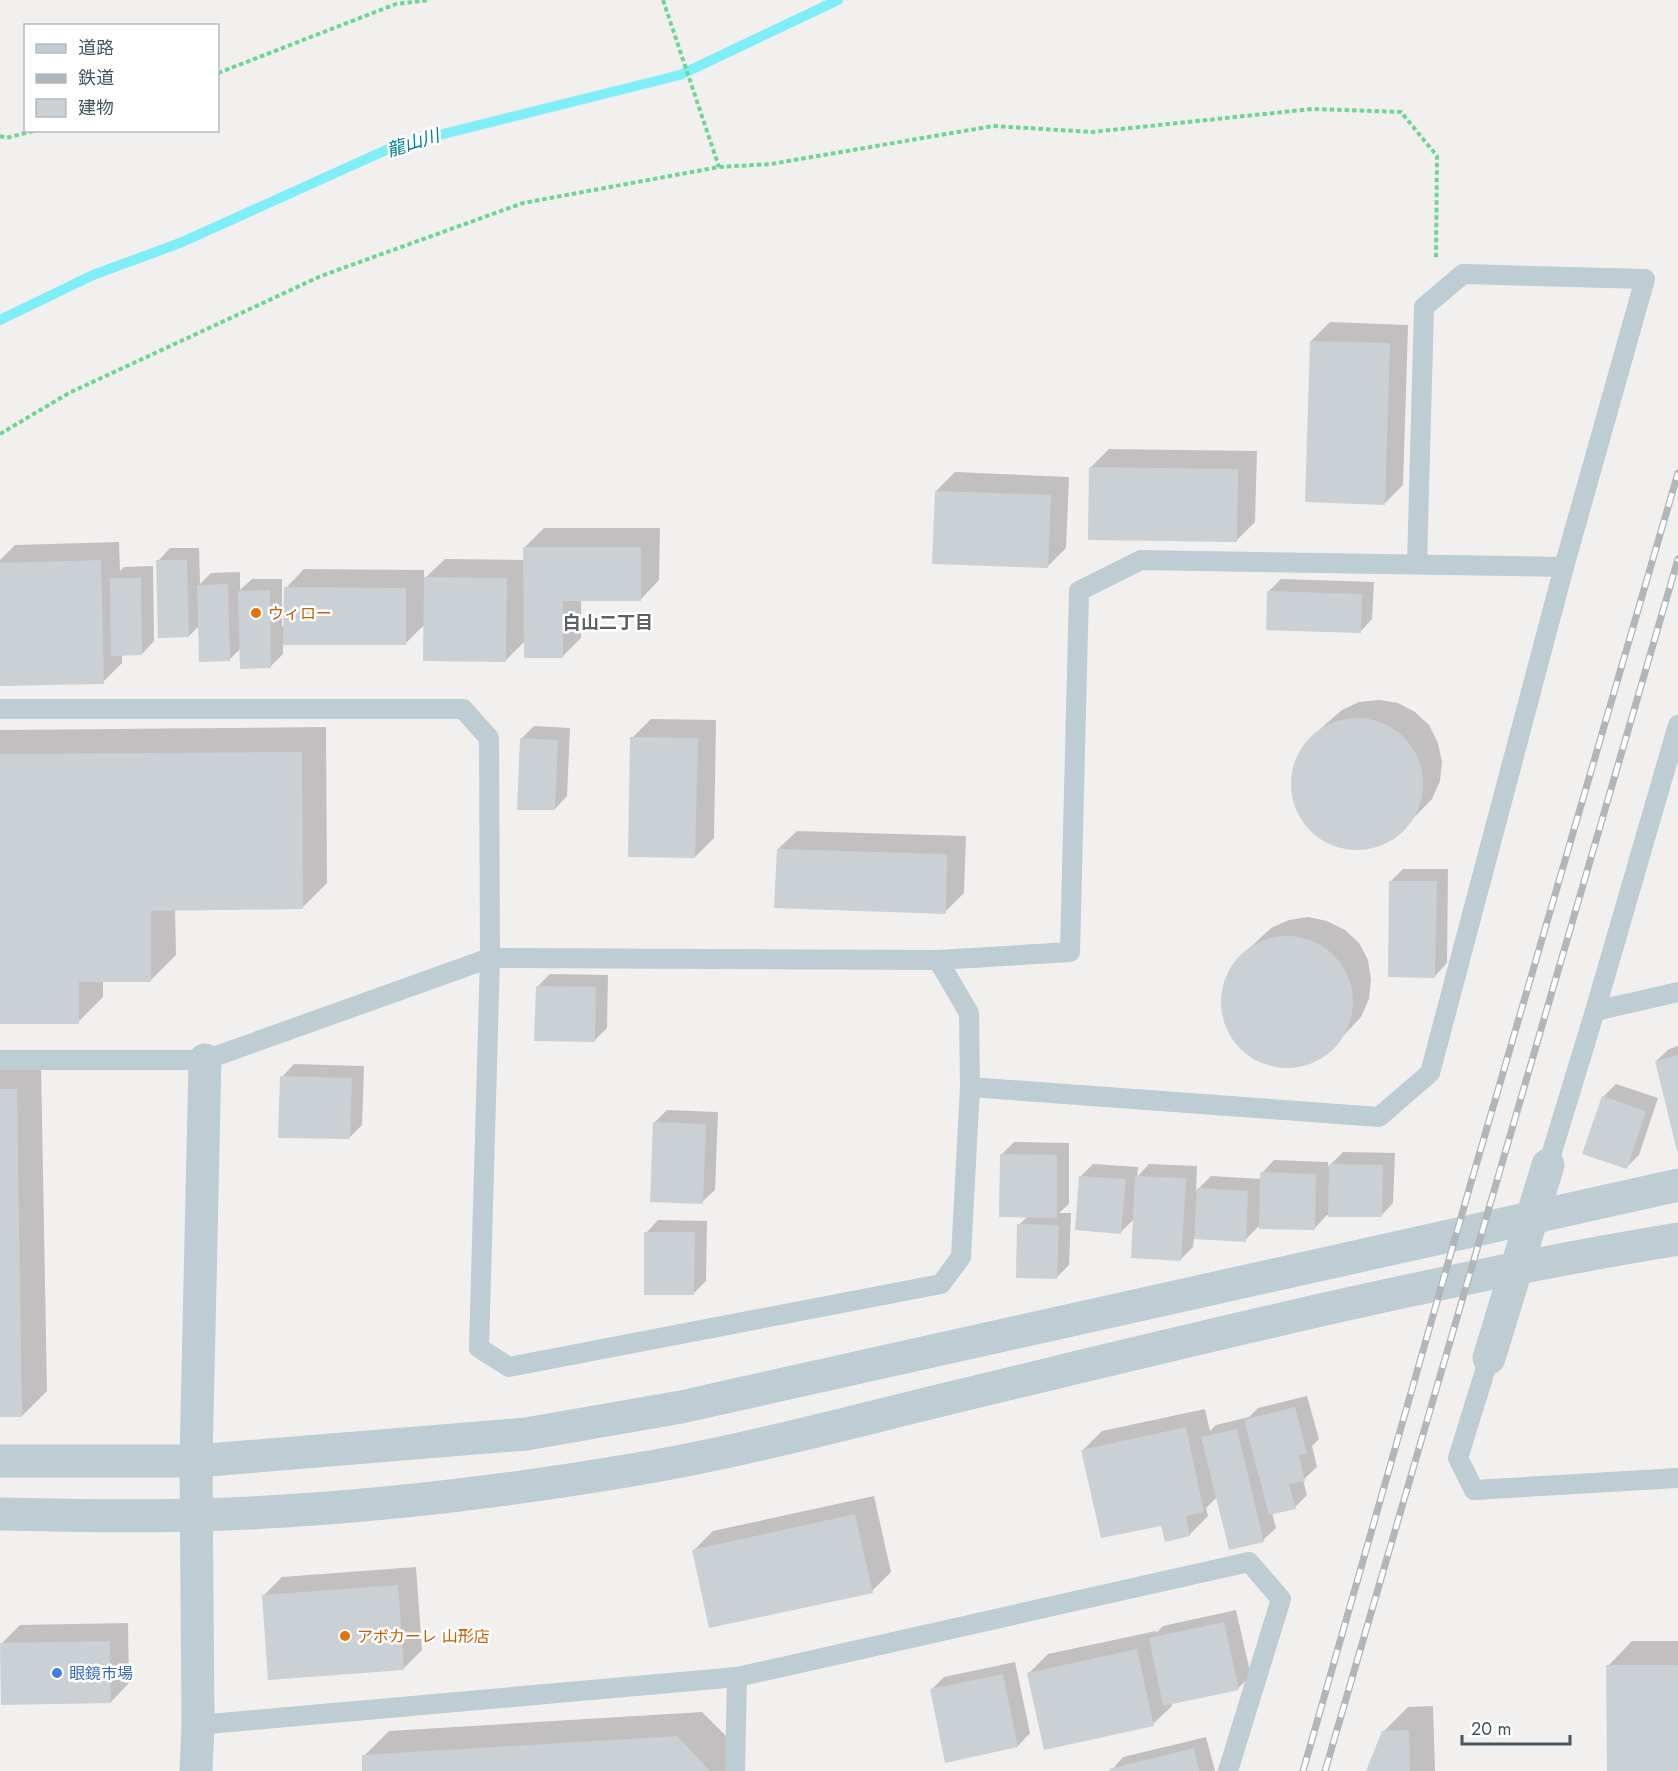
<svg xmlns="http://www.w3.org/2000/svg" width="1678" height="1771" font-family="Jost,'Noto Sans JP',sans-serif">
<rect width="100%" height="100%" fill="#f2efef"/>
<!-- shadow -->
<g fill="#0003">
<polygon points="1330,322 1408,325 1403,485 1384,504 1311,341"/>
<polygon points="1109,449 1257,451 1255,522 1236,541 1091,467"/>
<polygon points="955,472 1069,477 1066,548 1047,567 936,491"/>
<polygon points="544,528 660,528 659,580 641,599 581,599 581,638 562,657 525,641 505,661 425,624 405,644 283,643 283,654 270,667 241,648 229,660 200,625 189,636 158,561 170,548 199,548 200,584 211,573 240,572 240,590 252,579 282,579 282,627 285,627 286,588 304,569 424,570 424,579 445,559 525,560 525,547"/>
<polygon points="119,542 120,571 124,567 153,566 154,641 142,654 122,654 122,663 103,682 0,685 0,560 15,545"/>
<polygon points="1281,579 1374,582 1372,619 1360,632 1269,591"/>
<polygon points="1379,700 1398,703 1415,712 1429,725 1438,743 1442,762 1440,781 1432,799 1399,833 1384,843 1368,848 1351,848 1318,835 1306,823 1297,808 1293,792 1293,774 1298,757 1307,742 1327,723 1342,710 1359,702"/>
<polygon points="651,719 716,720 714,838 695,857 632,738"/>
<polygon points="534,726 570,728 567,796 555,809 521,739"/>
<polygon points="326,727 327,883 302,908 175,909 176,955 151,980 103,980 103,997 78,1022 0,1023 0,730"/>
<polygon points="797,831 966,836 964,893 945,912 778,849"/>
<polygon points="1403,869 1448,869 1447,963 1435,976 1391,881"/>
<polygon points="1308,917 1327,921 1345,930 1359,943 1368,960 1371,980 1369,999 1361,1017 1329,1051 1314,1060 1297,1065 1263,1062 1247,1053 1235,1041 1227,1026 1222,1009 1223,992 1228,975 1237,960 1271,928 1289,920"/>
<polygon points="550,974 608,975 607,1028 594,1041 537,987"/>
<polygon points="1678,1046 1678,1148 1656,1061 1669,1049"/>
<polygon points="294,1064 364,1066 362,1125 349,1138 282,1077"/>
<polygon points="41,1065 47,1391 22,1416 0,1416 0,1066"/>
<polygon points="1616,1084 1658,1098 1639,1155 1627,1167 1603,1097"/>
<polygon points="667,1110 718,1112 715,1190 702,1202 655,1122"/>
<polygon points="1014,1142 1069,1143 1069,1204 1059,1213 1071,1213 1069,1265 1056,1278 1019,1225 1028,1216 1001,1155"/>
<polygon points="1343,1152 1395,1153 1393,1203 1381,1216 1327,1215 1314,1229 1260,1225 1245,1240 1194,1238 1193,1247 1181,1259 1135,1218 1121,1232 1081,1176 1093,1164 1138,1167 1137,1177 1149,1164 1197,1166 1196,1191 1211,1176 1262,1179 1262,1173 1274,1160 1328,1162 1328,1167"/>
<polygon points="658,1220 707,1221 706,1281 693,1294 646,1233"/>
<polygon points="1307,1396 1319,1439 1312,1446 1317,1467 1303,1480 1307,1495 1295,1507 1272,1513 1276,1528 1263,1540 1217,1497 1206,1508 1208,1516 1189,1535 1162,1524 1083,1450 1102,1431 1205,1409 1210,1431 1216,1425 1249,1417 1258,1408"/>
<polygon points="874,1496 891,1572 872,1591 694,1550 713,1531"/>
<polygon points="416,1567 422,1650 403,1669 263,1596 282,1577"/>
<polygon points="1236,1610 1251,1676 1238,1688 1171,1703 1172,1706 1153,1724 1029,1673 1048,1654 1156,1631 1156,1633 1163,1626"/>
<polygon points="128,1623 129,1683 111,1702 1,1644 20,1625"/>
<polygon points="1632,1641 1678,1641 1678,1771 1609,1771 1608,1666"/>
<polygon points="1015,1662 1030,1733 1018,1746 931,1690 944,1677"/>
<polygon points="1433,1706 1435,1771 1368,1771 1383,1732 1408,1707"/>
<polygon points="702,1712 734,1744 734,1771 363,1771 364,1756 389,1731"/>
<polygon points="1206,1737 1215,1771 1111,1771 1123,1757"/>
</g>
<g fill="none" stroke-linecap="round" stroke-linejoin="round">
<!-- stream -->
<polyline stroke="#80eef7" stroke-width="10" points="0,320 93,275 180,243 395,146 680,75 838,0"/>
</g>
<!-- building -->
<g fill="#cad0d4">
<polygon points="1310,341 1390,343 1385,505 1305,502"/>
<polygon points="1089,467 1238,469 1237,542 1088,540"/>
<polygon points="935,491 1051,495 1048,568 932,564"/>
<polygon points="523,547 641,547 641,601 563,601 563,658 524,658"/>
<polygon points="101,560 104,684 0,686 0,563"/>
<polygon points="156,560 187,560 189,637 158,638"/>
<polygon points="424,577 507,578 506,662 423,661"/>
<polygon points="110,578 141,578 142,655 111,656"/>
<polygon points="228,584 230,661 199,662 197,585"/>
<polygon points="284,587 406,588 406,645 283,645"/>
<polygon points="270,590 271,668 240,669 238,591"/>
<polygon points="1267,591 1362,594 1361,633 1266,630"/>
<circle cx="1357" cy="784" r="66"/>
<polygon points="630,737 698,738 695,858 628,857"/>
<polygon points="520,738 558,740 555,810 517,810"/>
<polygon points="302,752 303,909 151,911 151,982 79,982 79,1024 0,1024 0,754"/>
<polygon points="777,849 947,854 946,914 774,908"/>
<polygon points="1389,881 1437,881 1435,978 1388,977"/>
<circle cx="1287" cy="1002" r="66"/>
<polygon points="536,986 596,987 595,1042 534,1041"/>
<polygon points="1678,1055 1678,1151 1677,1151 1655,1061"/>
<polygon points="280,1076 352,1078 350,1139 278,1138"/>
<polygon points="0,1089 17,1089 22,1417 0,1417"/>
<polygon points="1602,1096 1646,1111 1627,1169 1582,1154"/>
<polygon points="653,1122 706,1124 703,1204 650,1202"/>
<polygon points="1000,1154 1057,1155 1057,1218 999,1217"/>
<polygon points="1329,1164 1383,1165 1382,1217 1328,1217"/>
<polygon points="1260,1172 1316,1174 1315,1230 1259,1229"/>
<polygon points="1079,1176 1126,1179 1121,1234 1075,1230"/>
<polygon points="1135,1176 1186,1178 1181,1261 1131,1258"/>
<polygon points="1197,1188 1248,1191 1246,1242 1194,1239"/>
<polygon points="1017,1224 1059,1225 1057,1279 1016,1278"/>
<polygon points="644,1232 695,1232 694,1295 644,1295"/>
<polygon points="1295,1407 1307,1453 1299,1455 1305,1481 1289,1484 1296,1509 1269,1515 1244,1420"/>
<polygon points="1186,1427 1204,1512 1186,1516 1190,1536 1165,1542 1161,1526 1101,1538 1081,1450"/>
<polygon points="1237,1429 1264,1542 1229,1550 1201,1437"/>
<polygon points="855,1514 873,1593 709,1628 692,1550"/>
<polygon points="398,1585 404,1670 268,1680 262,1595"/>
<polygon points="1224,1622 1239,1690 1163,1706 1149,1638"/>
<polygon points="110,1641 111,1703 1,1705 0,1643"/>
<polygon points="1137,1649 1154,1726 1044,1750 1027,1673"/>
<polygon points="1606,1665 1678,1665 1678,1771 1607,1771"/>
<polygon points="1003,1674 1018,1747 945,1763 930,1689"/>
<polygon points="1409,1730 1410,1771 1366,1771 1382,1731"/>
<polygon points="677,1736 710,1771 362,1771 362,1755"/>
<polygon points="1194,1748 1199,1771 1110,1771 1109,1769"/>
</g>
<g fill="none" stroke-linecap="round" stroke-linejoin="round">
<!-- path -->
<g stroke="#6cd794" stroke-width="4" stroke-dasharray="4.5 3" stroke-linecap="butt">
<polyline points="663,0 719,167"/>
<polyline points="218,73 396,4 430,0"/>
<polyline points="0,136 6,138 37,130"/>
<polyline points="0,434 69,393 321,276 523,203 719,167 771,164 993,126 1092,132 1312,109 1401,112 1437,156 1436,260"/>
</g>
<!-- service -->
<g stroke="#beccd3" stroke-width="20">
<polyline points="0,709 463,709 489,738 490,958 479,1348 509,1367 941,1284 961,1257 970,1087"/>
<polyline points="938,960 1070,952 1079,591 1141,560 1564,567"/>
<polyline points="1595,1011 1678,992"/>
<polyline points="0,1060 205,1060 490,958 938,960 969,1013 970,1087 1379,1117 1430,1073 1564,567 1645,279 1463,274 1424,307 1417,564"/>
<polyline points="1548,1165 1595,1011 1678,725"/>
<polyline points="1489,1358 1458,1458 1474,1490 1678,1478"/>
<polyline points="198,1725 737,1677 1249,1562 1281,1599 1228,1771"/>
<polyline points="735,1771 737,1677"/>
</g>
<!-- minor -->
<polyline stroke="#beccd3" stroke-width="33" points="196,1771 198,1725 196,1461 205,1060"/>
<!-- tertiary -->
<g stroke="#beccd3" stroke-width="33">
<polyline points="0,1461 196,1461 526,1434 681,1407 1678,1185"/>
<path d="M0,1514C66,1515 132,1517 197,1515C342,1511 489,1494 632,1470C747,1451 861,1419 975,1392C1208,1336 1441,1278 1678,1239"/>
</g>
<defs>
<g id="rail">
<polyline points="1303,1771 1470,1186 1678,473"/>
<polyline points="1325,1771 1678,559"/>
</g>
</defs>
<!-- rail casing -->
<use href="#rail" stroke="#b0b6ba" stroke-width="7"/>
<!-- rail -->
<use href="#rail" stroke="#fff" stroke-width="4.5" stroke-dasharray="14" stroke-linecap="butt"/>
<!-- minor-bridge -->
<polyline stroke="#beccd3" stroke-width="33" points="1489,1358 1548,1165"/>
</g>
<!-- markers -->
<g fill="#e8710a" stroke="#fff" stroke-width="2">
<circle cx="256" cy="613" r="6"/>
<circle cx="345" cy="1636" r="6"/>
</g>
<circle fill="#3f7fe0" stroke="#fff" stroke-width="2" cx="57" cy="1673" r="6"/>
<g text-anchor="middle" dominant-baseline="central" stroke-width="5" stroke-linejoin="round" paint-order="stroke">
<!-- food labels -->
<g font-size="16" fill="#c56008" stroke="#fff" text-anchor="start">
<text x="268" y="613">ウィロー</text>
<text x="357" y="1636">アボカーレ 山形店</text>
</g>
<!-- shop labels -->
<g font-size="16" fill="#366cbe" stroke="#fff" text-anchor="start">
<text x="69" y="1673">眼鏡市場</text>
</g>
<!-- water labels -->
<g font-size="18" font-style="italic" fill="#04838e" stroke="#fff">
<text transform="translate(413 143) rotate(-17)">龍山川</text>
</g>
<!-- neighbourhood labels -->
<g font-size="18" font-weight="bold" fill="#5b6165" stroke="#fff">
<text x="608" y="623">白山二丁目</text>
</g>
</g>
<!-- legend -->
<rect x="24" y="24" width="195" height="108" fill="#ffffff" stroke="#b5bbbf" stroke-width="1.5"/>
<rect x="36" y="44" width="30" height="9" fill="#beccd3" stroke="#b5bbbf" stroke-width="1.5"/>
<text x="78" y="54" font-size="18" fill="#45565f">道路</text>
<rect x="36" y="74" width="30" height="9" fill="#b0b6ba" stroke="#b5bbbf" stroke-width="1.5"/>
<text x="78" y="84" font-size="18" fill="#45565f">鉄道</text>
<rect x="36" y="99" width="30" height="18" fill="#cad0d4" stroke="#b5bbbf" stroke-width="1.5"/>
<text x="78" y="114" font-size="18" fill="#45565f">建物</text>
<!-- scale -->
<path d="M1462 1735v9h108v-9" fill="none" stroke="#45565f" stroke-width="3"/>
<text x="1471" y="1735" font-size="18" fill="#45565f" stroke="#ffffff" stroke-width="4.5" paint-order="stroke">20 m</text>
</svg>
